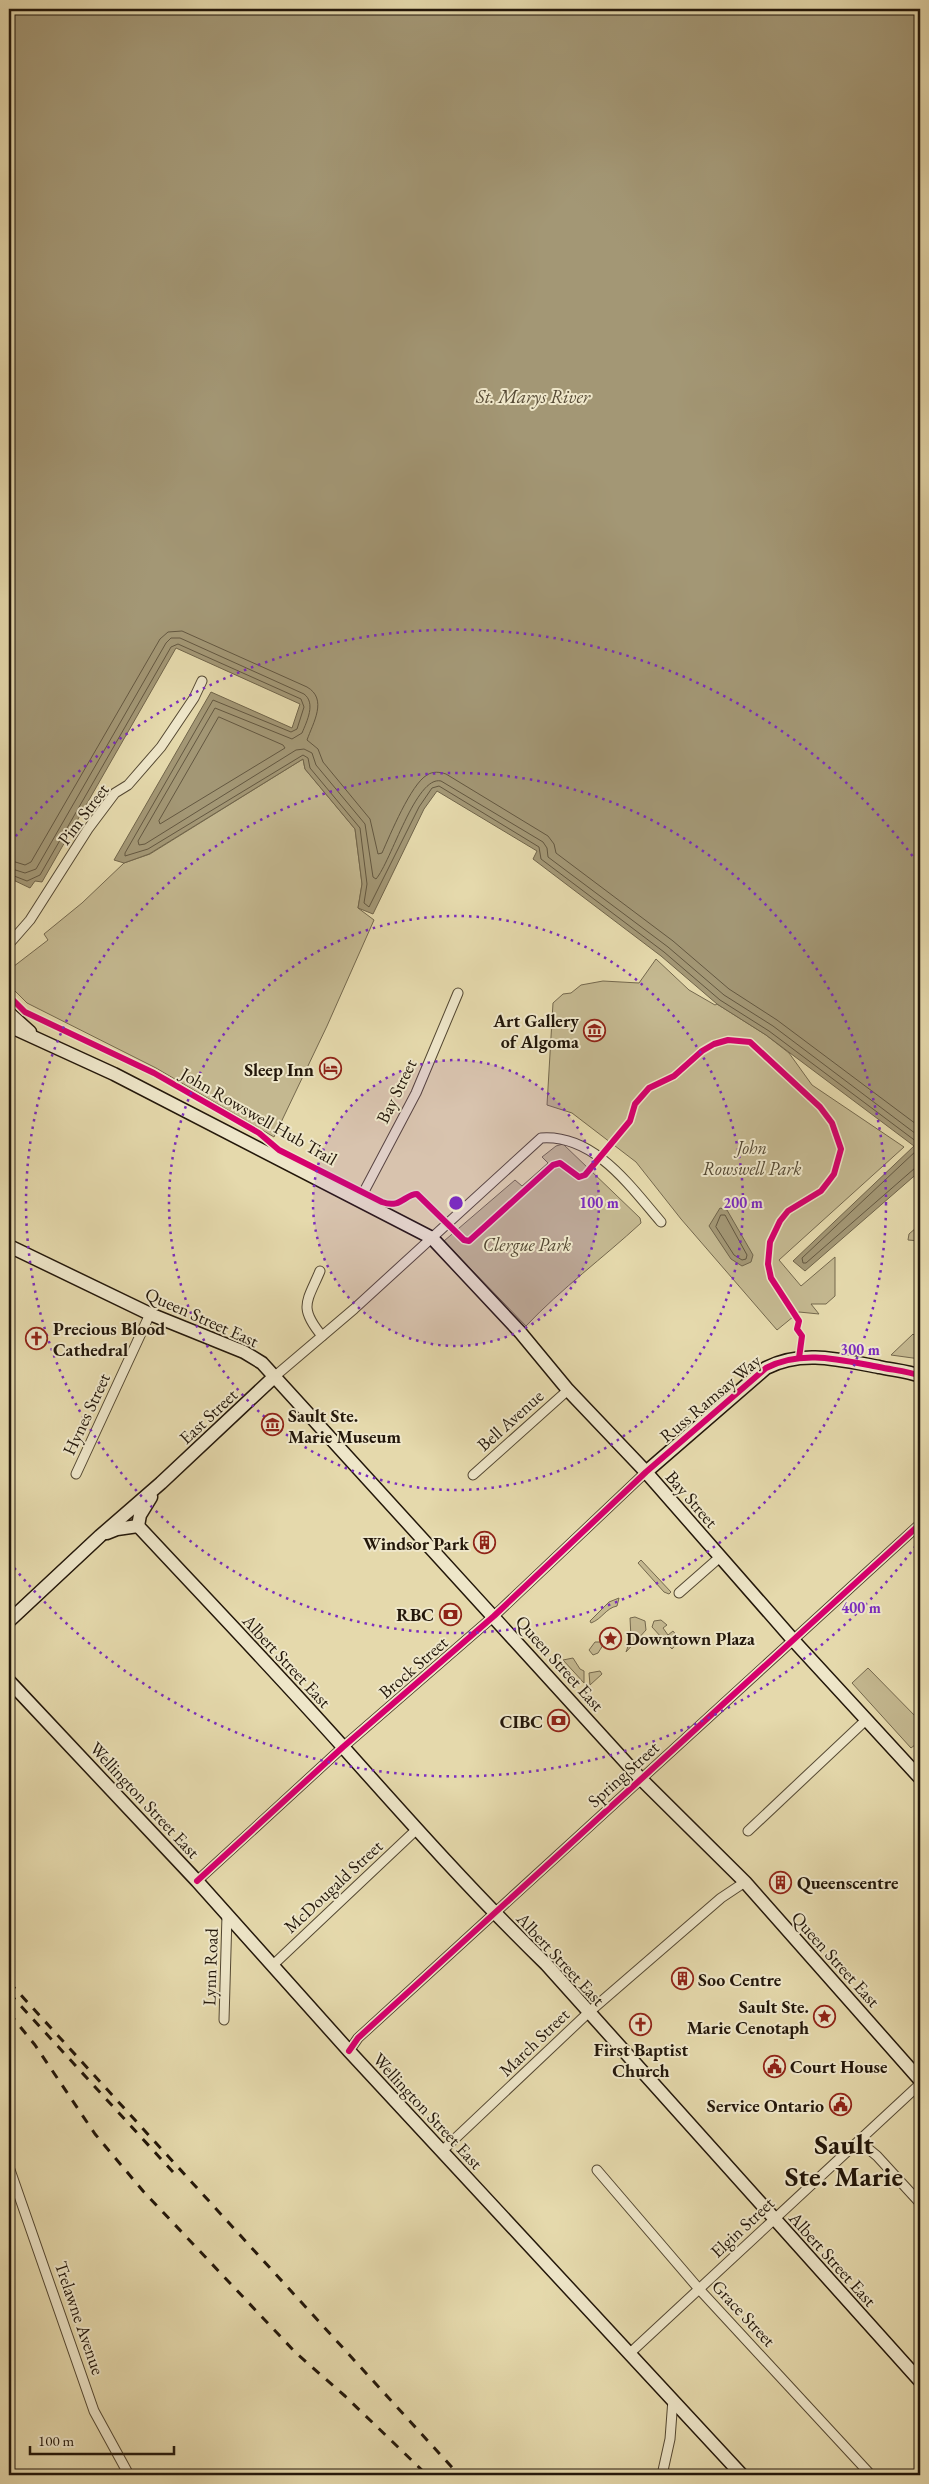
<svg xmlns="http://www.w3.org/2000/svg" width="929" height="2484" font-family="'EB Garamond',serif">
<rect width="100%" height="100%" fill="#e5d9ac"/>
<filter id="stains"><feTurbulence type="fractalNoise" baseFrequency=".004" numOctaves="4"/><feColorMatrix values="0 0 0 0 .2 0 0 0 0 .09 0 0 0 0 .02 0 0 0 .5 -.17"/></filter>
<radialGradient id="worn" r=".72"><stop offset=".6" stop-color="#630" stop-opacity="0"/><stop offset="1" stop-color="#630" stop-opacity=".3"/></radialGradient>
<!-- green -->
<g fill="#c4b890" stroke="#74684d">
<polygon points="303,759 305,769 355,829 362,884 358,908 374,920 327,1026 274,1137 156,1068 27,1003 9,985 9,970 48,940 44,934 82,903 124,863 150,854"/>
<polygon points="656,959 689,990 715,1005 717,1004 766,1035 789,1053 812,1085 904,1147 779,1260 801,1286 835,1257 835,1296 826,1304 811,1304 819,1314 799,1312 777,1330 681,1219 636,1162 572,1113 547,1105 553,1003 563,994 571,993 581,985 603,981 639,983"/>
<path d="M563,1144L640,1218L641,1223C603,1258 562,1288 526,1326L444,1241L515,1180L522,1186L548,1163L542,1157L556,1146Z"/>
<polygon points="917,1227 920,1228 920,1241 908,1240 909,1234"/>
<polygon points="913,1334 920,1341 920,1359 891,1355"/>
<polygon points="641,1560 671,1592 669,1594 664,1592 638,1563"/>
<path d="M619,1598L617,1606C606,1608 602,1619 591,1623L590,1621L609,1602Z"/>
<polygon points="635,1617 645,1621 646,1630 626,1652 631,1638 630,1618"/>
<polygon points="661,1620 667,1625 663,1628 668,1635 673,1631 680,1640 672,1649 652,1627 654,1621"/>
<polygon points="595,1642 602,1642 603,1645 598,1653 593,1655 589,1650"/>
<polygon points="573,1658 580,1669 584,1671 584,1683 563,1660"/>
<polygon points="868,1668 920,1721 920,1741 911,1748 852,1683"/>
<polygon points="600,1671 602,1674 590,1685 589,1673"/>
</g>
<!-- water -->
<g fill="#a39775" stroke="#70644a">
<polygon points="9,9 920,9 920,1171 805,1271 793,1261 914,1146 766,1035 717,1004 661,956 533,859 537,851 437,791 424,809 373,914 358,908 362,884 355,829 305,769 303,759 149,854 124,863 114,860 211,692 292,728 300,704 176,648 42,882 35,881 30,888 9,878"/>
<polygon points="720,1208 727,1210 753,1255 751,1262 742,1266 731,1259 709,1226"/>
</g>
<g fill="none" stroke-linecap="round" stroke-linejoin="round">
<!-- shore -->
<g stroke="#635740" stroke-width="1">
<polygon points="219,717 283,745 285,748 160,824 159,821"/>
<path d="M9,860L25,865L31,862L160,639L168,632L182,631L307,687C328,699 313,723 307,740L318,749L323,762L370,819L378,854L382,853C390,835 411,784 427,775C433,771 440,772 446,774L548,836L554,844L556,853L673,941L729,989L777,1020L920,1127"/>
<path d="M9,868L25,873L36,869L166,643L171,638H180L304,694C316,703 307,721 302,733L292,739L215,708L138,841L139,845L145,844L296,750L304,749L312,753L316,765L365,824L373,877L376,879C391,862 416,775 441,781L543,842L547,848L548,857L668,947L724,995L773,1026L920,1137"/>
<polyline points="9,874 27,881 40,875 171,647 178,644 301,699 304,707 297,729 291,732 213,700 125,853 125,856 148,849 303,755 308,758 310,768 360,828 367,884 364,903 369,907 419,807 432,788 439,786 539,847 541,859 664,952 720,1000 769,1031 917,1142 917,1150 802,1258 803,1263 806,1263 915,1168 920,1167"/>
<polygon points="721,1215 725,1215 747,1255 746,1259 742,1260 734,1255 716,1227"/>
</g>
<defs>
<g id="street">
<polyline points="9,944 30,920 88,829 115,793 128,785 161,747 194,698 202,681"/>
<polyline points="359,1201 416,1093 458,993"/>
<path d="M320,1271C307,1302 298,1307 322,1336"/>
<path d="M274,1377L354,1309L541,1138C594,1134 630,1186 661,1222"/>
<polyline points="76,1474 150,1314"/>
<polyline points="473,1475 568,1390"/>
<polyline points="679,1593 720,1557"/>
<polyline points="748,1831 867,1719"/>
<polyline points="197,1881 343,1747 494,1616 646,1472"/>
<polyline points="273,1965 416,1830"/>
<polyline points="224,2020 227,1915"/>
<polyline points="349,2051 358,2038 920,1524"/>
<polyline points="859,2141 877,2156 920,2203"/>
<polyline points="442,2151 588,2013 721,1898 745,1882"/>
<polyline points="9,2167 94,2411 129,2475"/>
<polyline points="597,2170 699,2289 871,2475"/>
<polyline points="629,2354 920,2084"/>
<polyline points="662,2475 670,2439 673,2399"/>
</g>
<g id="secondary">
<polyline points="9,1013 30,1032"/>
<polyline points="9,1026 114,1074 432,1238 520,1332 568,1390 646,1472 794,1641 920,1778"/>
<polyline points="9,1246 150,1314 244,1352 262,1363 640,1778 745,1882 920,2080"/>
<path d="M646,1472L766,1368C802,1349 841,1360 879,1367C892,1370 908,1371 920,1376"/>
<path d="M138,1526C207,1600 277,1673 344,1748C410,1822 475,1895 546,1964L920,2381"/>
<polyline points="138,1526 140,1515 151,1497"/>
<polyline points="107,1533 117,1529 138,1526"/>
<polyline points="9,1621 100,1536 161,1483 274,1377"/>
<polyline points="9,1681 197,1881 349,2051 742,2475"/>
</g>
</defs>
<!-- street casing -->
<use href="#street" stroke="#544832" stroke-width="11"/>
<!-- secondary casing -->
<use href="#secondary" stroke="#23170a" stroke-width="15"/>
<!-- street -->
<use href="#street" stroke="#eee6c9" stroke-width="9"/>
<!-- secondary -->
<use href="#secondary" stroke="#eee6c9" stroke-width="12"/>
<!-- rail -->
<g stroke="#23170a" stroke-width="3" stroke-dasharray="9 9" stroke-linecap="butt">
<polyline points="9,1982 459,2475"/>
<polyline points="9,1993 173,2172"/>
<polyline points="9,2013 35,2045 95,2134 143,2191 296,2353 345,2396 427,2475"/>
</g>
<defs>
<g id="cycleway">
<path d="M9,996L25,1012L154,1073L259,1133L279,1150L382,1202C401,1209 405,1194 417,1194L464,1240L469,1241L553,1165L560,1163L579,1177L585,1175L630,1121L635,1104L649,1088L674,1076L702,1051L714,1044L728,1040L750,1042L820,1107L832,1123L841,1149L834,1174L828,1182L821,1191L788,1211L780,1221L770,1242L768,1264L771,1278L799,1321L797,1329L802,1336L799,1358"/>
<path d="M197,1881L343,1747L494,1616L646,1472L766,1368C802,1349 841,1360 879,1367C892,1370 908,1371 920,1376"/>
<polyline points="349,2051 358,2038 920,1524"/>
</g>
</defs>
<!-- cycleway casing -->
<use href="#cycleway" stroke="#eee6c9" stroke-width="9"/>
<!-- cycleway -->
<use href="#cycleway" stroke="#d6006c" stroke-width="6"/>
</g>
<!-- distance rings -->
<circle cx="456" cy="1203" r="143" fill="#7b2cbf" fill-opacity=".12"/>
<g fill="none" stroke="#7b2cbf" stroke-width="2.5" stroke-dasharray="2.5 5">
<circle cx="456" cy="1203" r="143"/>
<circle cx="456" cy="1203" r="287"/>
<circle cx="456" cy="1203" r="430"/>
<path d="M920 1540A573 573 0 0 1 11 1564M11 842A573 573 0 0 1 920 866"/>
</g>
<!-- icons -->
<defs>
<symbol id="museum-ring" viewBox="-11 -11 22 22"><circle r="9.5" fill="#eee6c9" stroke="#8f2418" stroke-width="1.5"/><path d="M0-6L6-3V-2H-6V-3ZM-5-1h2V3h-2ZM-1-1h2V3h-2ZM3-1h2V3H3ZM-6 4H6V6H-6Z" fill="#8f2418"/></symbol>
<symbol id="hotel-ring" viewBox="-11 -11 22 22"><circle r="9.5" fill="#eee6c9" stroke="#8f2418" stroke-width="1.5"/><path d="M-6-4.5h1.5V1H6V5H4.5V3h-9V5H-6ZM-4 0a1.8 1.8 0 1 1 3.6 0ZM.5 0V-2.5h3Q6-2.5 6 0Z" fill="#8f2418"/></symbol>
<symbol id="church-ring" viewBox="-11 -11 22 22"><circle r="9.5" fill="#eee6c9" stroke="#8f2418" stroke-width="1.5"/><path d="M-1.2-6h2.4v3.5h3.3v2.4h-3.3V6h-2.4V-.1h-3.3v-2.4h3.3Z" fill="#8f2418"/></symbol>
<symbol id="building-ring" viewBox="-11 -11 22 22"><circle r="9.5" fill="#eee6c9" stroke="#8f2418" stroke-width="1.5"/><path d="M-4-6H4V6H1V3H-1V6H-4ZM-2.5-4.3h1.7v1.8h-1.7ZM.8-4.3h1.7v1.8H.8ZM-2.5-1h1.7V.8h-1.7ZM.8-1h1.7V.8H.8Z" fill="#8f2418"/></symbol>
<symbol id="bank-ring" viewBox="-11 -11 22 22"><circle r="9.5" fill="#eee6c9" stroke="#8f2418" stroke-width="1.5"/><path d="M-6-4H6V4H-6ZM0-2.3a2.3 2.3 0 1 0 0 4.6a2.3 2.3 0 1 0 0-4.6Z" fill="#8f2418"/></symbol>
<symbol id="sight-ring" viewBox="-11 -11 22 22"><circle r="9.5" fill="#eee6c9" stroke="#8f2418" stroke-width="1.5"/><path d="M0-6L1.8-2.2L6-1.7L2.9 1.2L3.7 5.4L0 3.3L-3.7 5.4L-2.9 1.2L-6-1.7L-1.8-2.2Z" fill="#8f2418"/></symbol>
<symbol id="civic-ring" viewBox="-11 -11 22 22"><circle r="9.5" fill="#eee6c9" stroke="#8f2418" stroke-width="1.5"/><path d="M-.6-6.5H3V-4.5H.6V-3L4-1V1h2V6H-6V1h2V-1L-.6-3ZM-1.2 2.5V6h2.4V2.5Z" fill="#8f2418"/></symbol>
</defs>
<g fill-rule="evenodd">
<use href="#museum-ring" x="582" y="1018" width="25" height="25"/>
<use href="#hotel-ring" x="318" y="1056" width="25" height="25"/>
<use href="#church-ring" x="24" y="1326" width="25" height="25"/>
<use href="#museum-ring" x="260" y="1412" width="25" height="25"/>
<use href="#building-ring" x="472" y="1530" width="25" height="25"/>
<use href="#bank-ring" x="438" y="1602" width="25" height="25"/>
<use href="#sight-ring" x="598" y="1626" width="25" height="25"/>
<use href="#bank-ring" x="546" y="1708" width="25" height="25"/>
<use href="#building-ring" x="768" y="1870" width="25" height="25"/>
<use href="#building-ring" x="670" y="1966" width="25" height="25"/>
<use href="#sight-ring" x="812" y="2004" width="25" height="25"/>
<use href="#church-ring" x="628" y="2012" width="25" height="25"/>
<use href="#civic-ring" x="762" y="2054" width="25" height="25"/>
<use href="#civic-ring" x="828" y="2092" width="25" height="25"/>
</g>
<g text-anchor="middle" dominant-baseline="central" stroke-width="4" stroke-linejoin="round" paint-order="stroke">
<!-- street labels -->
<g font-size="18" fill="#23170a" stroke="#eee6c9">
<text transform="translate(83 814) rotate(-53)">Pim Street</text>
<text transform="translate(396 1091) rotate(-64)">Bay Street</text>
<text transform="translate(259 1116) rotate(30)">John Rowswell Hub Trail</text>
<text transform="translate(202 1317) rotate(24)">Queen Street East</text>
<text transform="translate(710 1398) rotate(-40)">Russ Ramsay Way</text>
<text transform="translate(86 1414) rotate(-65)">Hynes Street</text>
<text transform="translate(208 1416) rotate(-43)">East Street</text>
<text transform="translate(510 1420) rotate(-42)">Bell Avenue</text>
<text transform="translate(692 1499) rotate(49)">Bay Street</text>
<text transform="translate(287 1661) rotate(47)">Albert Street East</text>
<text transform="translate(560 1663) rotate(48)">Queen Street East</text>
<text transform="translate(413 1667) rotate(-41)">Brock Street</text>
<text transform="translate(623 1774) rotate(-42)">Spring Street</text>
<text transform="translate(145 1800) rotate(47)">Wellington Street East</text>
<text transform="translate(333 1886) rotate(-43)">McDougald Street</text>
<text transform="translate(561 1959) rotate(47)">Albert Street East</text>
<text transform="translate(836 1959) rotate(48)">Queen Street East</text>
<text transform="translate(210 1967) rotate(-88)">Lynn Road</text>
<text transform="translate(534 2042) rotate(-44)">March Street</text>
<text transform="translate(428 2111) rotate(47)">Wellington Street East</text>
<text transform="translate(742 2227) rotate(-43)">Elgin Street</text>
<text transform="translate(833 2259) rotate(48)">Albert Street East</text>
<text transform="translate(744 2313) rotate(47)">Grace Street</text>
<text transform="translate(80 2318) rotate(71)">Trelawne Avenue</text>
</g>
<!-- poi labels -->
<g font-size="18" font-weight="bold" fill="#23170a" stroke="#eee6c9" text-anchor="end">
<text x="579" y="1020">Art Gallery<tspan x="579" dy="21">of Algoma</tspan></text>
<text x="314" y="1069">Sleep Inn</text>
<text x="53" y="1328" text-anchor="start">Precious Blood<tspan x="53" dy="21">Cathedral</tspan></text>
<text x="288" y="1415" text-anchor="start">Sault Ste.<tspan x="288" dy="21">Marie Museum</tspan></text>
<text x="469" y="1543">Windsor Park</text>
<text x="434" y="1614">RBC</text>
<text x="626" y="1638" text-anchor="start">Downtown Plaza</text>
<text x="543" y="1721">CIBC</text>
<text x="797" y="1882" text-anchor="start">Queenscentre</text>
<text x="698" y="1979" text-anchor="start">Soo Centre</text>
<text x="809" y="2006">Sault Ste.<tspan x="809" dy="21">Marie Cenotaph</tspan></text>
<text x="641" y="2049" text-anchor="middle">First Baptist<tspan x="641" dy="21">Church</tspan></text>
<text x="790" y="2066" text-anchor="start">Court House</text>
<text x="824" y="2105">Service Ontario</text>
</g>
<!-- park labels -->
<g font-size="18" font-style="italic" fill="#534732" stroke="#eee6c9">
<text x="752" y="1147">John<tspan x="752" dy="21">Rowswell Park</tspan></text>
<text x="527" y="1244">Clergue Park</text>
</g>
<!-- water labels -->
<g font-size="19" font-style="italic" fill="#564a35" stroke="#eee6c9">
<text x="533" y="396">St. Marys River</text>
</g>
<!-- town labels -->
<g font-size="28" font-weight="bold" fill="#23170a" stroke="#eee6c9">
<text x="844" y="2144">Sault<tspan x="844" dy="32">Ste. Marie</tspan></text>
</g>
</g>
<circle cx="456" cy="1203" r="8" fill="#7b2cbf" stroke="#eee6c9" stroke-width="2.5"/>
<g font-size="15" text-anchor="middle" font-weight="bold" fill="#7b2cbf" stroke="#eee6c9" stroke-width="4" stroke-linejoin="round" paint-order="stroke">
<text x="599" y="1208">100 m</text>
<text x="743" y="1208">200 m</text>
<text x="860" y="1355">300 m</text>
<text x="861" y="1613">400 m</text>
</g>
<!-- margin -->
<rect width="929" height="2484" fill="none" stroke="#e5d9ac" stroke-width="30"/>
<rect x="10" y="10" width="909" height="2464" fill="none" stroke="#23170a" stroke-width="2.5"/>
<rect x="15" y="15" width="899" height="2454" fill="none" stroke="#23170a"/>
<!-- scale -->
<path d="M30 2446v8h144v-8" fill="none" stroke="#23170a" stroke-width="2.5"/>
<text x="38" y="2446" font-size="15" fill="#23170a" stroke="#eee6c9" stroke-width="4" paint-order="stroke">100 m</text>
<rect width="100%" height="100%" filter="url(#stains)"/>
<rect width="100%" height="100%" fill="url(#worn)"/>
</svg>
